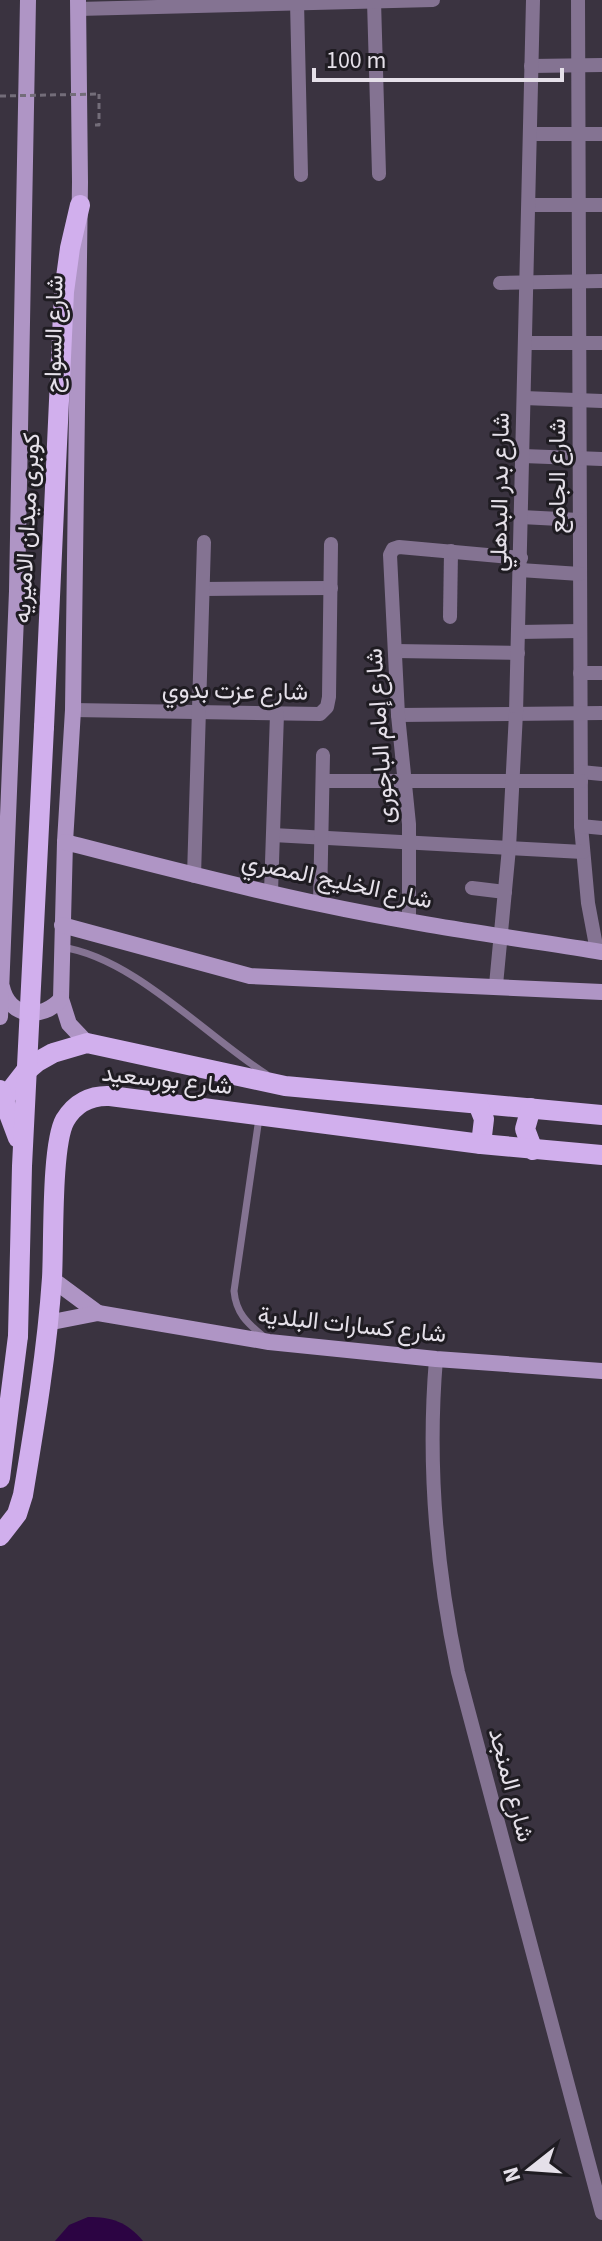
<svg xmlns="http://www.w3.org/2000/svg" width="602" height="2241" font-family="'Source Sans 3',Vazirmatn,sans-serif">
<rect width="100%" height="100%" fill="#3a3340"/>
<!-- water -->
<path fill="#2c0443" d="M88,2217C112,2217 127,2222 143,2241H55L69,2225Z"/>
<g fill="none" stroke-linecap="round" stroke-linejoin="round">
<!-- path -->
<polyline stroke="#736d79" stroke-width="3" stroke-dasharray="6 4" stroke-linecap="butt" points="95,125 99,125 99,94"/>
<!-- lane -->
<g stroke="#847392" stroke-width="7">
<path d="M61,947C133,957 206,1036 266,1074"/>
<path d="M259,1118L234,1291C236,1313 247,1323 263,1336"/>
</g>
<!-- street -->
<g stroke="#847392" stroke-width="14">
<polyline points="578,0 581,826 588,903 597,951"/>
<polyline points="374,1 379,174"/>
<polyline points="297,2 301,175"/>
<polyline points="78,9 433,0"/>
<polyline points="531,66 602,65"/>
<polyline points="530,134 602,134"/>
<polyline points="529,205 602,205"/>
<polyline points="500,283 602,281"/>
<polyline points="525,343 602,343"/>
<polyline points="524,398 602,401"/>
<polyline points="523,456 602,459"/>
<polyline points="521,517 579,520"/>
<polyline points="520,570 580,574"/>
<polyline points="203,589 331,588"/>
<polyline points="450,617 451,551"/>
<polyline points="519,632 580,631"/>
<polyline points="395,651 518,653"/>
<polyline points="580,673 602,673"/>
<polyline points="73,710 320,714 327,707 329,697 331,544"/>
<polyline points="398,715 602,713"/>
<polyline points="581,772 602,774"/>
<polyline points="323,781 581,781"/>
<polyline points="581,826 602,828"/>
<polyline points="273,835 583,852"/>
<polyline points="194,876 204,542"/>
<polyline points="472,888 505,892"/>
<polyline points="271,892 277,714"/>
<polyline points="320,904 323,755"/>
<polyline points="409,921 409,824 398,715 390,555 393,549 399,547 521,558"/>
<polyline points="496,985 509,848 516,713 533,0"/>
<path d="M436,1359C427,1465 436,1568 458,1672L602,2213"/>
</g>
<!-- secondary -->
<g stroke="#af95c5" stroke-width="16">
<polyline points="78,0 80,182 73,710 65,842 61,999 69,1024 87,1043"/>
<path d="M65,842C150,864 234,886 320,904C413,924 508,937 602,952"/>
<polyline points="62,925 250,976 602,992"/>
<path d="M2,987C9,1017 42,1021 61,999"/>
<polyline points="0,1017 17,591 28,0"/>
<polyline points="52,1279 98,1313"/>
<polyline points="47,1323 98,1313 269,1342 436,1359 602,1371"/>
</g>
<!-- primary -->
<g stroke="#d1afed" stroke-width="20">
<polyline points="44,727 64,292 70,248 80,205"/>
<polyline points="0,1104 24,1073 37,1062 53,1053 87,1043 285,1086 602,1115"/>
<polyline points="478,1104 484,1119 481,1144"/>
<polyline points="531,1108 525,1129 533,1150"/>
<polyline points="0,1478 18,1336"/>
<path d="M0,1536L17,1514L23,1495C35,1423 47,1351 52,1278C54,1244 51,1145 65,1120C75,1103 91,1095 110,1096L481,1144L602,1155"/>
</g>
<!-- path-bridge -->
<polyline stroke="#736d79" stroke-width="3" stroke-dasharray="6 4" stroke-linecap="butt" points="0,96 99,94"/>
<!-- primary-bridge -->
<g stroke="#d1afed" stroke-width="20">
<polyline points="0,1090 18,1138"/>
<polyline points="18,1336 22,1166 44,727"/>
</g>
</g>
<g text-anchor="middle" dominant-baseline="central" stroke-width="6" stroke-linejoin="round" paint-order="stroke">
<!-- street labels -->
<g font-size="24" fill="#e5e0e9" stroke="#1f1c22">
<text transform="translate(54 334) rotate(-89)">شارع السواح</text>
<text transform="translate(557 476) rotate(-90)">شارع الجامع</text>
<text transform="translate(500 492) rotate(-89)">شارع بدر البدهلي</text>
<text transform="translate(27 528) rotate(-87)">كوبرى ميدان الاميريه</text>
<text transform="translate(235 691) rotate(1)">شارع عزت بدوي</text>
<text transform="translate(380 736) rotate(-94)">شارع إمام الباجورى</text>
<text transform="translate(337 881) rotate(12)">شارع الخليج المصري</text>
<text transform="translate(167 1080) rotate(6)">شارع بورسعيد</text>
<text transform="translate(352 1325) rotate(6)">شارع كسارات البلدية</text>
<text transform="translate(511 1785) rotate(75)">شارع المنجد</text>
</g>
</g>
<!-- north arrow -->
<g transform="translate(530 2169) rotate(253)" stroke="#1f1c22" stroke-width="6" paint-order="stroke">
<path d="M0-6L14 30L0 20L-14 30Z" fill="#e5e0e9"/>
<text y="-12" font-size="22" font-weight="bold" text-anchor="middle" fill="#e5e0e9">N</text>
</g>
<!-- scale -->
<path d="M314 68v12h248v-12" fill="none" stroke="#e5e0e9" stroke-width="4"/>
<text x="326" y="68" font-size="24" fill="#e5e0e9" stroke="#1f1c22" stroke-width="6" paint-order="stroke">100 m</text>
</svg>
